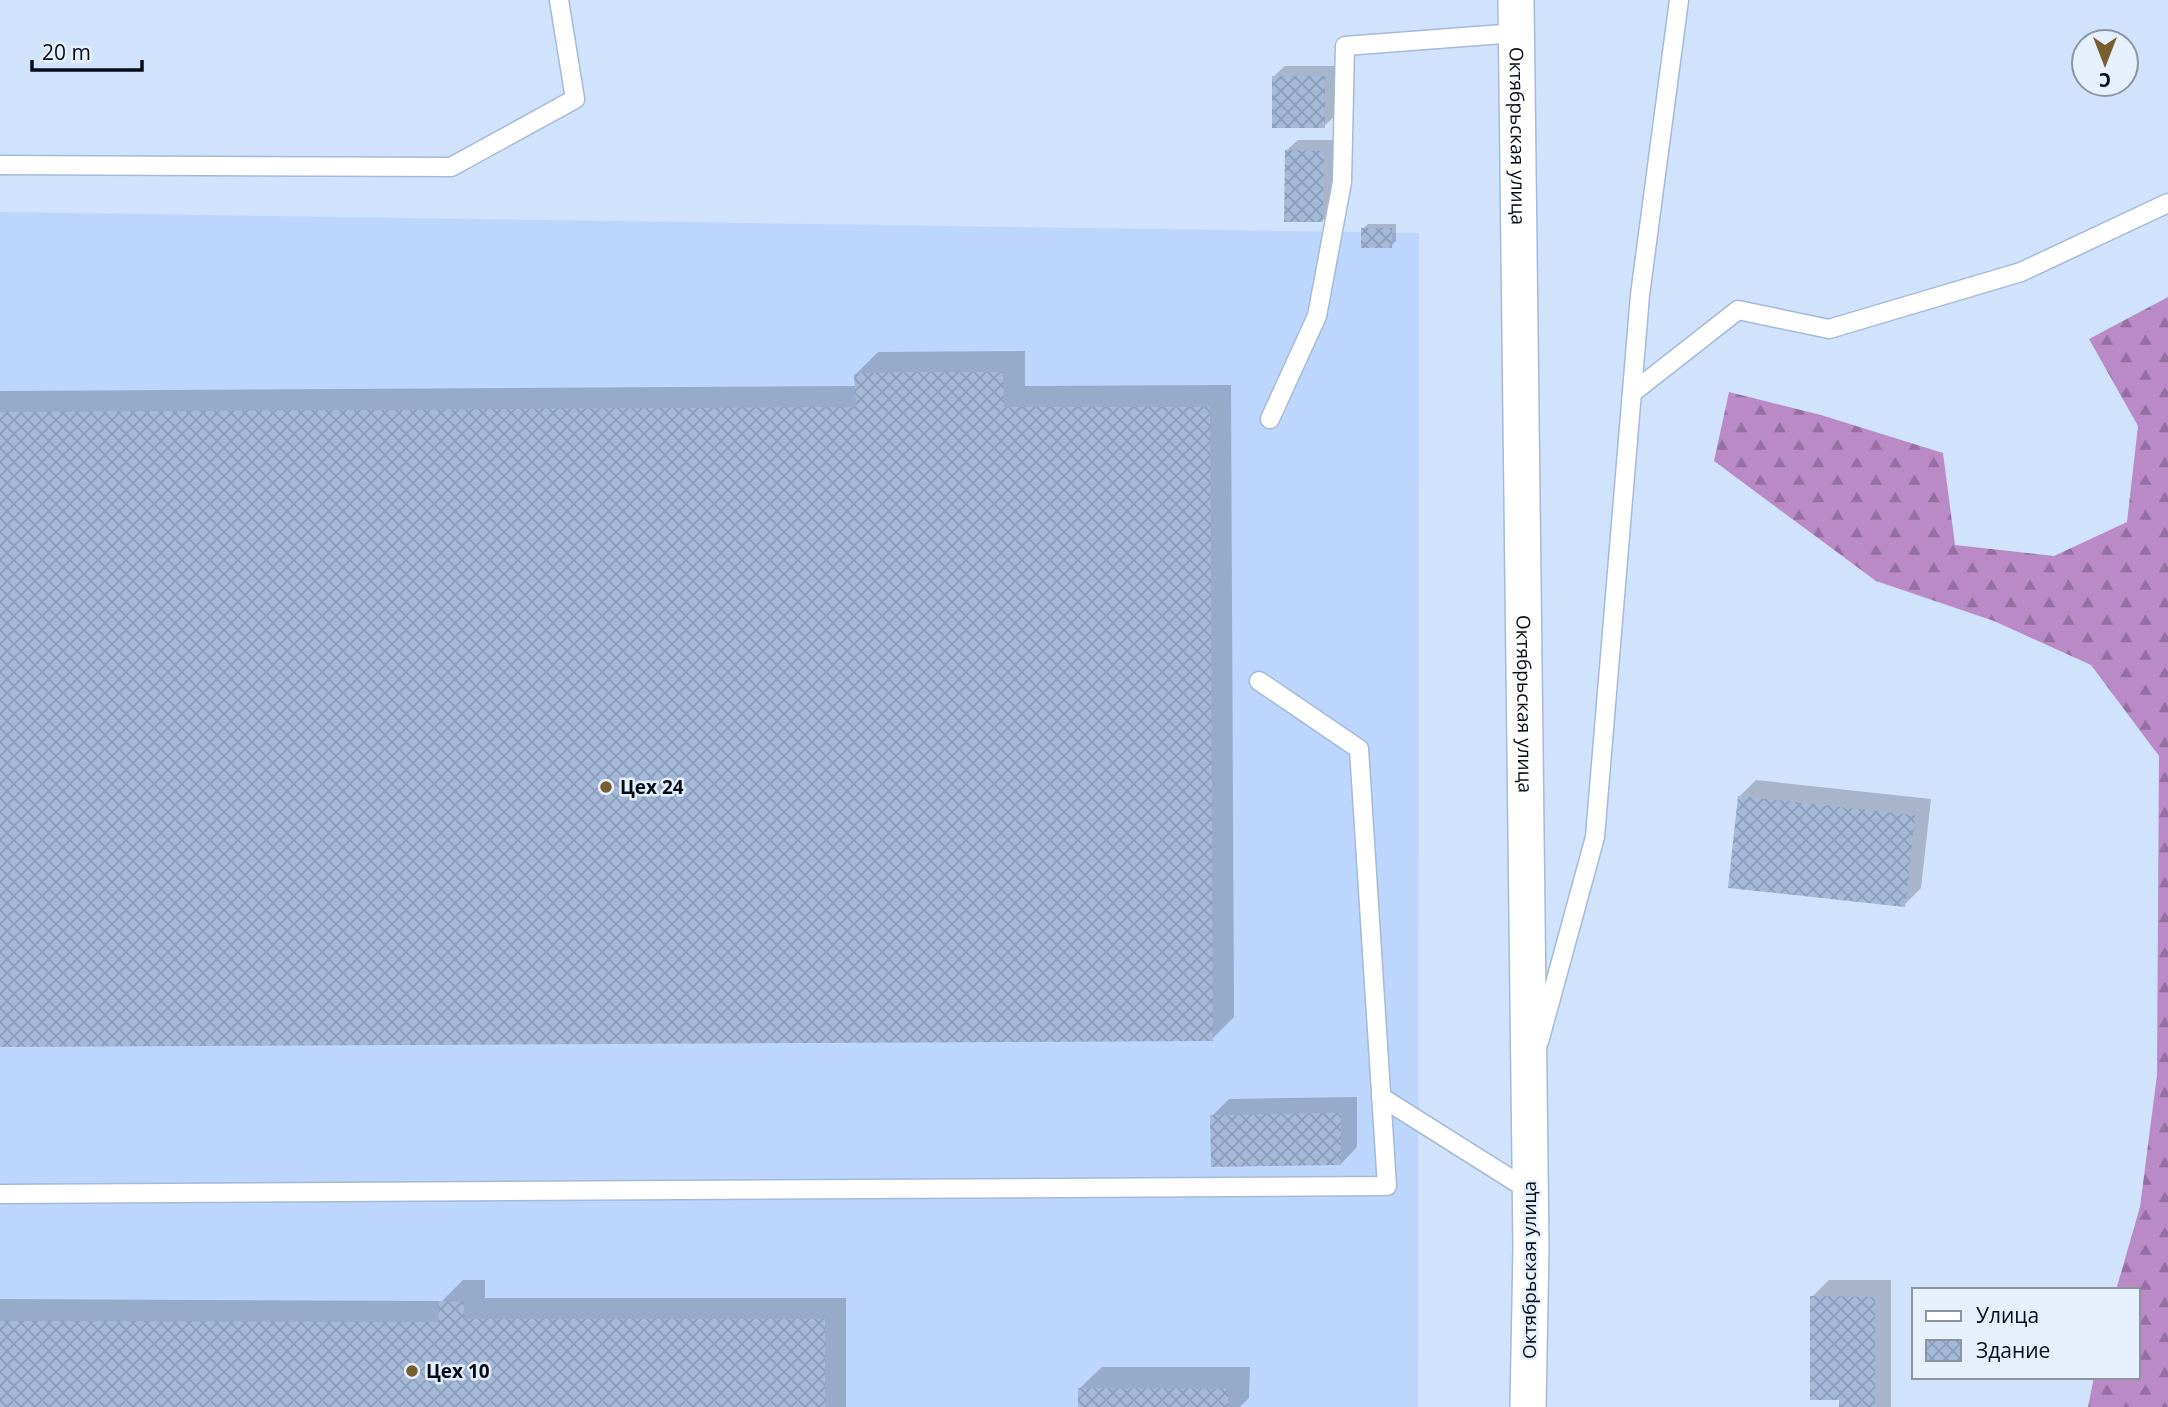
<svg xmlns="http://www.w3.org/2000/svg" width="2168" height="1407" font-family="'Open Sans',sans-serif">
<defs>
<pattern id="forest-firs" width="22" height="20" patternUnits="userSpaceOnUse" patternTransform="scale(1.75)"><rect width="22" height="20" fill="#ba8ac7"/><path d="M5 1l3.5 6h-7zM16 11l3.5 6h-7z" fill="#956fa1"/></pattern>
<pattern id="building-cross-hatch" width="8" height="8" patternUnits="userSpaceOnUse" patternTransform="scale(1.75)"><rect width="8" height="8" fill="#a4b8d8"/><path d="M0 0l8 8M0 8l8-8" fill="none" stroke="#8c9db9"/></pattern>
</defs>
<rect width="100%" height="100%" fill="#d1e2fd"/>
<!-- built -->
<polygon fill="#bcd6fd" points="0,212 1419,233 1418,1407 0,1407"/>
<!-- forest -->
<polygon fill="url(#forest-firs)" points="2168,297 2168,1407 2088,1407 2094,1377 2138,1377 2138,1290 2116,1290 2140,1207 2157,1075 2159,756 2091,665 1994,621 1876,581 1714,461 1729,392 1821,415 1943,453 1955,545 2054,556 2127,522 2138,426 2089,339"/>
<!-- shadow -->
<g fill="#0003">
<polygon points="1285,66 1336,66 1336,115 1324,126 1273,77"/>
<polygon points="1298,140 1334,140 1334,209 1323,220 1286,151"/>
<polygon points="1368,224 1396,224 1396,241 1391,246 1362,229"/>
<polygon points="1025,351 1025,386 1231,385 1234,1017 1212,1039 0,1045 0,391 857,386 856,374 878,352"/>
<polygon points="1756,780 1931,799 1921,888 1904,905 1739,797"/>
<polygon points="1357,1097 1357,1147 1341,1164 1212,1116 1229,1099"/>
<polygon points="463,1280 485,1280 485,1298 846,1298 846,1407 0,1407 0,1299 442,1301"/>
<polygon points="1829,1280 1891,1280 1891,1407 1841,1407 1812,1297"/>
<polygon points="1102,1367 1250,1367 1249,1398 1240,1407 1079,1407 1079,1389"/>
</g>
<!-- building -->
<g fill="url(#building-cross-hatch)">
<rect x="1272" y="76" width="53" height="52"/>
<polygon points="1285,150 1324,151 1323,222 1284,222"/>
<rect x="1361" y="228" width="31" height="20"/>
<polygon points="902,372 1003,372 1004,407 1210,407 1213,1041 0,1047 0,412 856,407 854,374"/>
<polygon points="1738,796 1915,815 1905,907 1728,888"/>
<polygon points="1341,1113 1341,1165 1211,1167 1210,1115"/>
<polygon points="1810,1296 1875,1297 1875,1407 1839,1407 1839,1400 1810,1400"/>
<polygon points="439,1301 464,1302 464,1319 825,1319 825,1407 0,1407 0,1321 438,1322"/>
<polygon points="1078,1388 1228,1389 1228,1407 1078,1407"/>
</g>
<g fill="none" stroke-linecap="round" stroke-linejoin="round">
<defs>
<g id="lane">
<polyline points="0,165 451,167 575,99 559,0"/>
<polyline points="1632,393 1738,310 1829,329 2021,272 2168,203"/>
<polyline points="1270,419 1317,316 1342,182 1345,46 1516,33"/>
<polyline points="1539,1042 1595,837 1640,295 1679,0"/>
<polyline points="1381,1097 1530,1191"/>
<polyline points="0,1194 1387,1186 1359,749 1259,681"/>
</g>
<g id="street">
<path id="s1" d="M1516,0L1531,1248L1528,1407"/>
</g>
</defs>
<!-- lane casing -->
<use href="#lane" stroke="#a5b9d9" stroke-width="21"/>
<!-- street casing -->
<use href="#street" stroke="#a5b9d9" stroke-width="38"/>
<!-- lane -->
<use href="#lane" stroke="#fff" stroke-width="18"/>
<!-- street -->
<use href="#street" stroke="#fff" stroke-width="35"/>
</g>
<!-- markers -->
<g fill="#785d2f" stroke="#e6effc" stroke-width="2.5">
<circle cx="606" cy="787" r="7"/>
<circle cx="412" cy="1371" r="7"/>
</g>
<g text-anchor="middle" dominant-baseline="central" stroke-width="5" stroke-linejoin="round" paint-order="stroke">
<!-- street labels -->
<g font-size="19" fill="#060c17" stroke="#e6effc">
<text stroke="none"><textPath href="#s1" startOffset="136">Октябрьская улица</textPath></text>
<text stroke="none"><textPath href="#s1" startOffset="704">Октябрьская улица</textPath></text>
<text transform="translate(1529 1270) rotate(-90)">Октябрьская улица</text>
</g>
<!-- poi labels -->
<g font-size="19" font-weight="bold" fill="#060c17" stroke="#e6effc" text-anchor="start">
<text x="620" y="787">Цех 24</text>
<text x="426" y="1371">Цех 10</text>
</g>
</g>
<!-- legend -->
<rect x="1912" y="1288" width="228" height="91" fill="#e6effc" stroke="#8c94a0" stroke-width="2"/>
<rect x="1926" y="1311" width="35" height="10" fill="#ffffff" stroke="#8c94a0" stroke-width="2"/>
<text x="1976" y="1323" font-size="21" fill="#060c17">Улица</text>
<rect x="1926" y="1340" width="35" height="21" fill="url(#building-cross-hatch)" stroke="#8c94a0" stroke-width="2"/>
<text x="1976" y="1358" font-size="21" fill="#060c17">Здание</text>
<!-- north arrow -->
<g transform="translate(2105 63) rotate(180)"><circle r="33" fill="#e6effc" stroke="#8c94a0" stroke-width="2"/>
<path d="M0-5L12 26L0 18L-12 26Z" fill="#785d2f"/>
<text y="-10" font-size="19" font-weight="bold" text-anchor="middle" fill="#060c17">С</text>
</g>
<!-- scale -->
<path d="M32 60v10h110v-10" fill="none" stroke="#060c17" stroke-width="3.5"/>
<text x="42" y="60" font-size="21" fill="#060c17" stroke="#e6effc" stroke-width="5" paint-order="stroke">20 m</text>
</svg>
